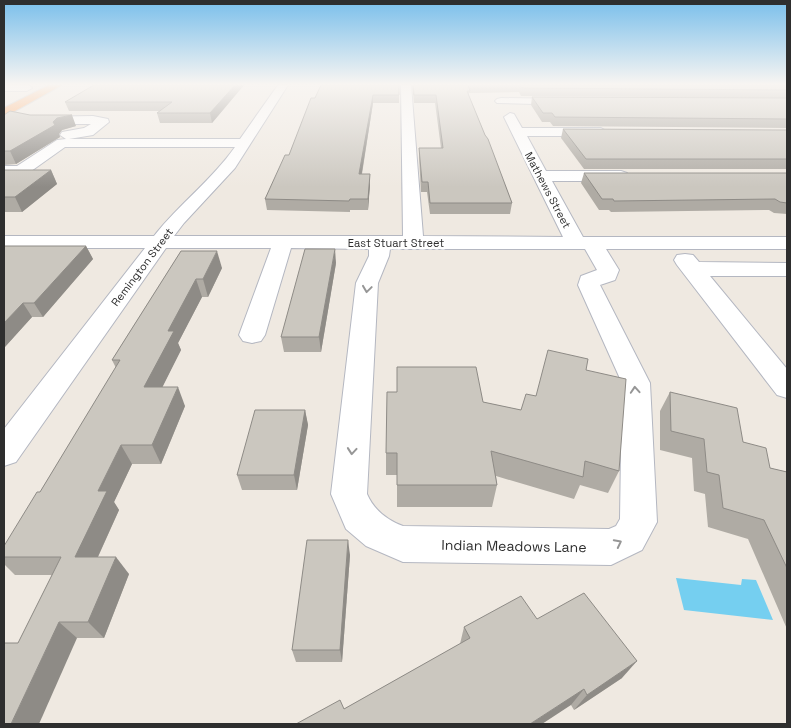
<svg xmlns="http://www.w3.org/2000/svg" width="791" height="728" font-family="'Space Grotesk',sans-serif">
<rect width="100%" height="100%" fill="#efe9e1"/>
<!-- water -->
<polygon fill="#75cff0" points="676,578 741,585 742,579 756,580 773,620 684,610"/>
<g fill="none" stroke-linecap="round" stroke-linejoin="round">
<defs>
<g id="minor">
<polygon points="4,85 29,85 32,88 27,91 4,91"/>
<path d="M278,85H288L235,168L184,223L174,236H403L401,85H411L423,236L563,237L504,117L510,113L514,114L522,128H601L608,132L601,136H527L546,171H621L627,173L629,176L627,179L621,181H552L583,237H787V249H606L619,270L615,280L600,285L650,383L657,522L642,550L611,565L403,562L366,546L346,529L331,494L356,283L369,256V249L291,248L265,335L261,341L252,343L243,341L239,335L271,248H166L16,462L4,466V429L145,248H4V236H154C179,204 212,180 235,147H65L27,174L4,176V166H17L57,140L66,139L60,135L62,132L84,128L91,124H38L33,123L32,120L33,117L93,116L108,119L109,122L93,135L69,139H240ZM390,249H585L597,270L581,276L578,285L622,383L620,519L616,526L609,529L403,526C387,520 374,510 367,494L378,283L389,256Z"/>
<polygon points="501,98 570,99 576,102 570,105 497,103 495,101 497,99"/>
<polygon points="685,254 693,255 699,262 787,263 787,276 710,276 787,369 787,398 777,395 677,265 674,260 677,255"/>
</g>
<polygon id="highway" points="49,85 62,85 4,117 4,108"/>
</defs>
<!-- minor casing -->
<use href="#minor" stroke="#b4b7c1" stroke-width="2"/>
<!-- highway casing -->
<use href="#highway" stroke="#c9c9c9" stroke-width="2"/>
<!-- minor -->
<use href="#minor" fill="#fff" fill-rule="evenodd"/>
<!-- highway -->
<use href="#highway" fill="#ffa35c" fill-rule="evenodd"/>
</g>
<!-- wall -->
<g fill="#afaba4">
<polygon points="94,85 244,85 212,123 160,123 157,113 160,111 69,111 65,102"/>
<polygon points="399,85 399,103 373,103 362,174 370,184 368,210 350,210 350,212 267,210 265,199 289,155 315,98"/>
<polygon points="412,85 787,85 787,128 553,126 550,122 542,122 531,105 532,97 666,97 521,96 519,92 469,93 469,96 512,203 510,214 430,214 427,192 421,192 419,157 419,148 441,148 435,103 414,103"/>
<polygon points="4,115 30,115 76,126 62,130 59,134 60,137 16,164 4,165"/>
<polygon points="563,129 787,130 787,169 584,169 561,138"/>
<polygon points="4,170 51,170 57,184 22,212 4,212"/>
<polygon points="584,173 787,173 787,214 774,213 769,210 611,212 609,210 599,210 581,183"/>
<polygon points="4,246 86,246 93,259 43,317 32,317 4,348"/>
<polygon points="181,251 222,268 208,297 202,297 178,343 181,350 162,387 185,406 161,464 132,464 114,502 119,510 98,557 129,574 104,638 77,638 18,643 52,575 15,575 4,564 4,546 40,492 116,368 112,360"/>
<polygon points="336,263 321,352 284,352 281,337"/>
<polygon points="586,370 619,471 608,493 580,485 574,499 496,476 497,485 492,507 397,507 397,475 386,475 386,453 397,392 483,402 521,410 536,396"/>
<polygon points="670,392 743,442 770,468 787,472 787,629 748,539 708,527 705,494 694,491 692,458 660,450 660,411"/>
<polygon points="305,410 308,425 297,490 242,490 237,475"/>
<polygon points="350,555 342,662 296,662 292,650"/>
<polygon points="537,619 622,678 574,710 571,705 344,709 460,644 464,627"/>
</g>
<!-- shaded-wall -->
<g fill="#8e8b86">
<polygon points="235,85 244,85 212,123 210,113"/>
<polygon points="373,95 373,103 360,184 359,174"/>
<polygon points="72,115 76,126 62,130 59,134 60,137 16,164 10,151 53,122 57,118"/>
<polygon points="51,170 57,184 22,212 15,197"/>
<polygon points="370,174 370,184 368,210 368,199"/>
<polygon points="86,246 93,259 43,317 34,303"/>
<polygon points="335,249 336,263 321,352 319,337"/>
<polygon points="217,251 222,268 208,297 203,279"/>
<polygon points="196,279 202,297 178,343 181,350 153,406 144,387 168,331"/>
<polygon points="23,303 32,317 4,348 4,323"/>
<polygon points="178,387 185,406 161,464 152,445"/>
<polygon points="305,410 308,425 297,490 294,475"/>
<polygon points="121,445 132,464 114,502 119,510 90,574 75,557 98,491"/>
<polygon points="348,540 350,555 342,662 340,650"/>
<polygon points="116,557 129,574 104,638 88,622"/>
<polygon points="59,622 77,638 39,724 11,724"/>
<polygon points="637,661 622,678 574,710 587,695"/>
<polygon points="584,689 571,705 542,724 530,724"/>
</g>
<!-- building -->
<g fill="#cbc7bf" stroke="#8e8b86">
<polygon points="94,85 235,85 210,113 157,113 172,102 65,102"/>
<polygon points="321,85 399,85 399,95 373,95 359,174 370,174 368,199 350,199 349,201 265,199 285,155 289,155 311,98 315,98"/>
<polygon points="413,85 468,85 470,91 467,91 485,135 488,139 512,203 430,203 428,182 422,182 419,148 443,148 436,95 414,95"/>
<polygon points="520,85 787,85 787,90 522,88"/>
<polygon points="532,97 787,98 787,119 555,117 552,113 543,113"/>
<polygon points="10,111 30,115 72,115 57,118 53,122 55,125 10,151 4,151 4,115"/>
<polygon points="563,129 787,130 787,159 586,159"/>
<polygon points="4,170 51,170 15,197 4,197"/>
<polygon points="584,173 787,173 787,203 780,202 775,199 614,201 613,199 602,199"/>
<polygon points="4,246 86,246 34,303 23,303 4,323"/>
<polygon points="305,249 335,249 319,337 281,337"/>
<polygon points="181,251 217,251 203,279 196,279 168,331 174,331 144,387 178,387 152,445 121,445 98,491 107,491 75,557 116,557 88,622 59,622 11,724 4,724 4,643 18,643 61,557 4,557 4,546 37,492 40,492 120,360 112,360"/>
<polygon points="548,350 588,359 586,370 626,379 619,471 585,461 583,477 491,451 497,485 397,485 397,453 386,453 387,392 397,392 397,367 476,367 483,402 521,410 526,394 536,396"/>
<polygon points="670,392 737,408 743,442 766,448 770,468 787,472 787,568 764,520 723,508 719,475 707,472 704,439 671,431"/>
<polygon points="255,410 305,410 294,475 237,475"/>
<polygon points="307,540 348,540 340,650 292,650"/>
<polygon points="584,593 637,661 587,695 584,689 530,724 296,724 340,700 344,709 470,638 464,627 521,596 537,619"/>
</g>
<!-- one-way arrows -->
<defs><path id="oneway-chevron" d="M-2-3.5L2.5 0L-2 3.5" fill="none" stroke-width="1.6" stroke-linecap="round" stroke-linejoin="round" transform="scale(1.25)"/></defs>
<g stroke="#969696">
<use href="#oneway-chevron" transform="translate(367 289) rotate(98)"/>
<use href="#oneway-chevron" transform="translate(635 390) rotate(-94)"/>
<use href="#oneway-chevron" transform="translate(352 451) rotate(95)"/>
<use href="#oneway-chevron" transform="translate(618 543) rotate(-27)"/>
</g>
<!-- sky -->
<linearGradient id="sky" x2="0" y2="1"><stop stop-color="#7abfeb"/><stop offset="0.45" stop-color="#f8f5f2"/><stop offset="1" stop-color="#f8f5f2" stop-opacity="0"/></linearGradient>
<rect width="791" height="187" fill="url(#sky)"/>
<g text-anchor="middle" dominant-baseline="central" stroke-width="5" stroke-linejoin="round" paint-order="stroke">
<!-- far-street labels -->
<g font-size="11" fill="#2e2e2e" stroke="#fff">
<text transform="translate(548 190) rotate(62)">Mathews Street</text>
<text x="396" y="243">East Stuart Street</text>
<text transform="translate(142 267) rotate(-53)">Remington Street</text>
</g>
<!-- street labels -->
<g font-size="14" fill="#2e2e2e" stroke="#fff">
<text transform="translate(514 546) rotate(1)">Indian Meadows Lane</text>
</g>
</g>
<!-- border -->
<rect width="791" height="728" fill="none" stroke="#2e2e2e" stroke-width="10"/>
</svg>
